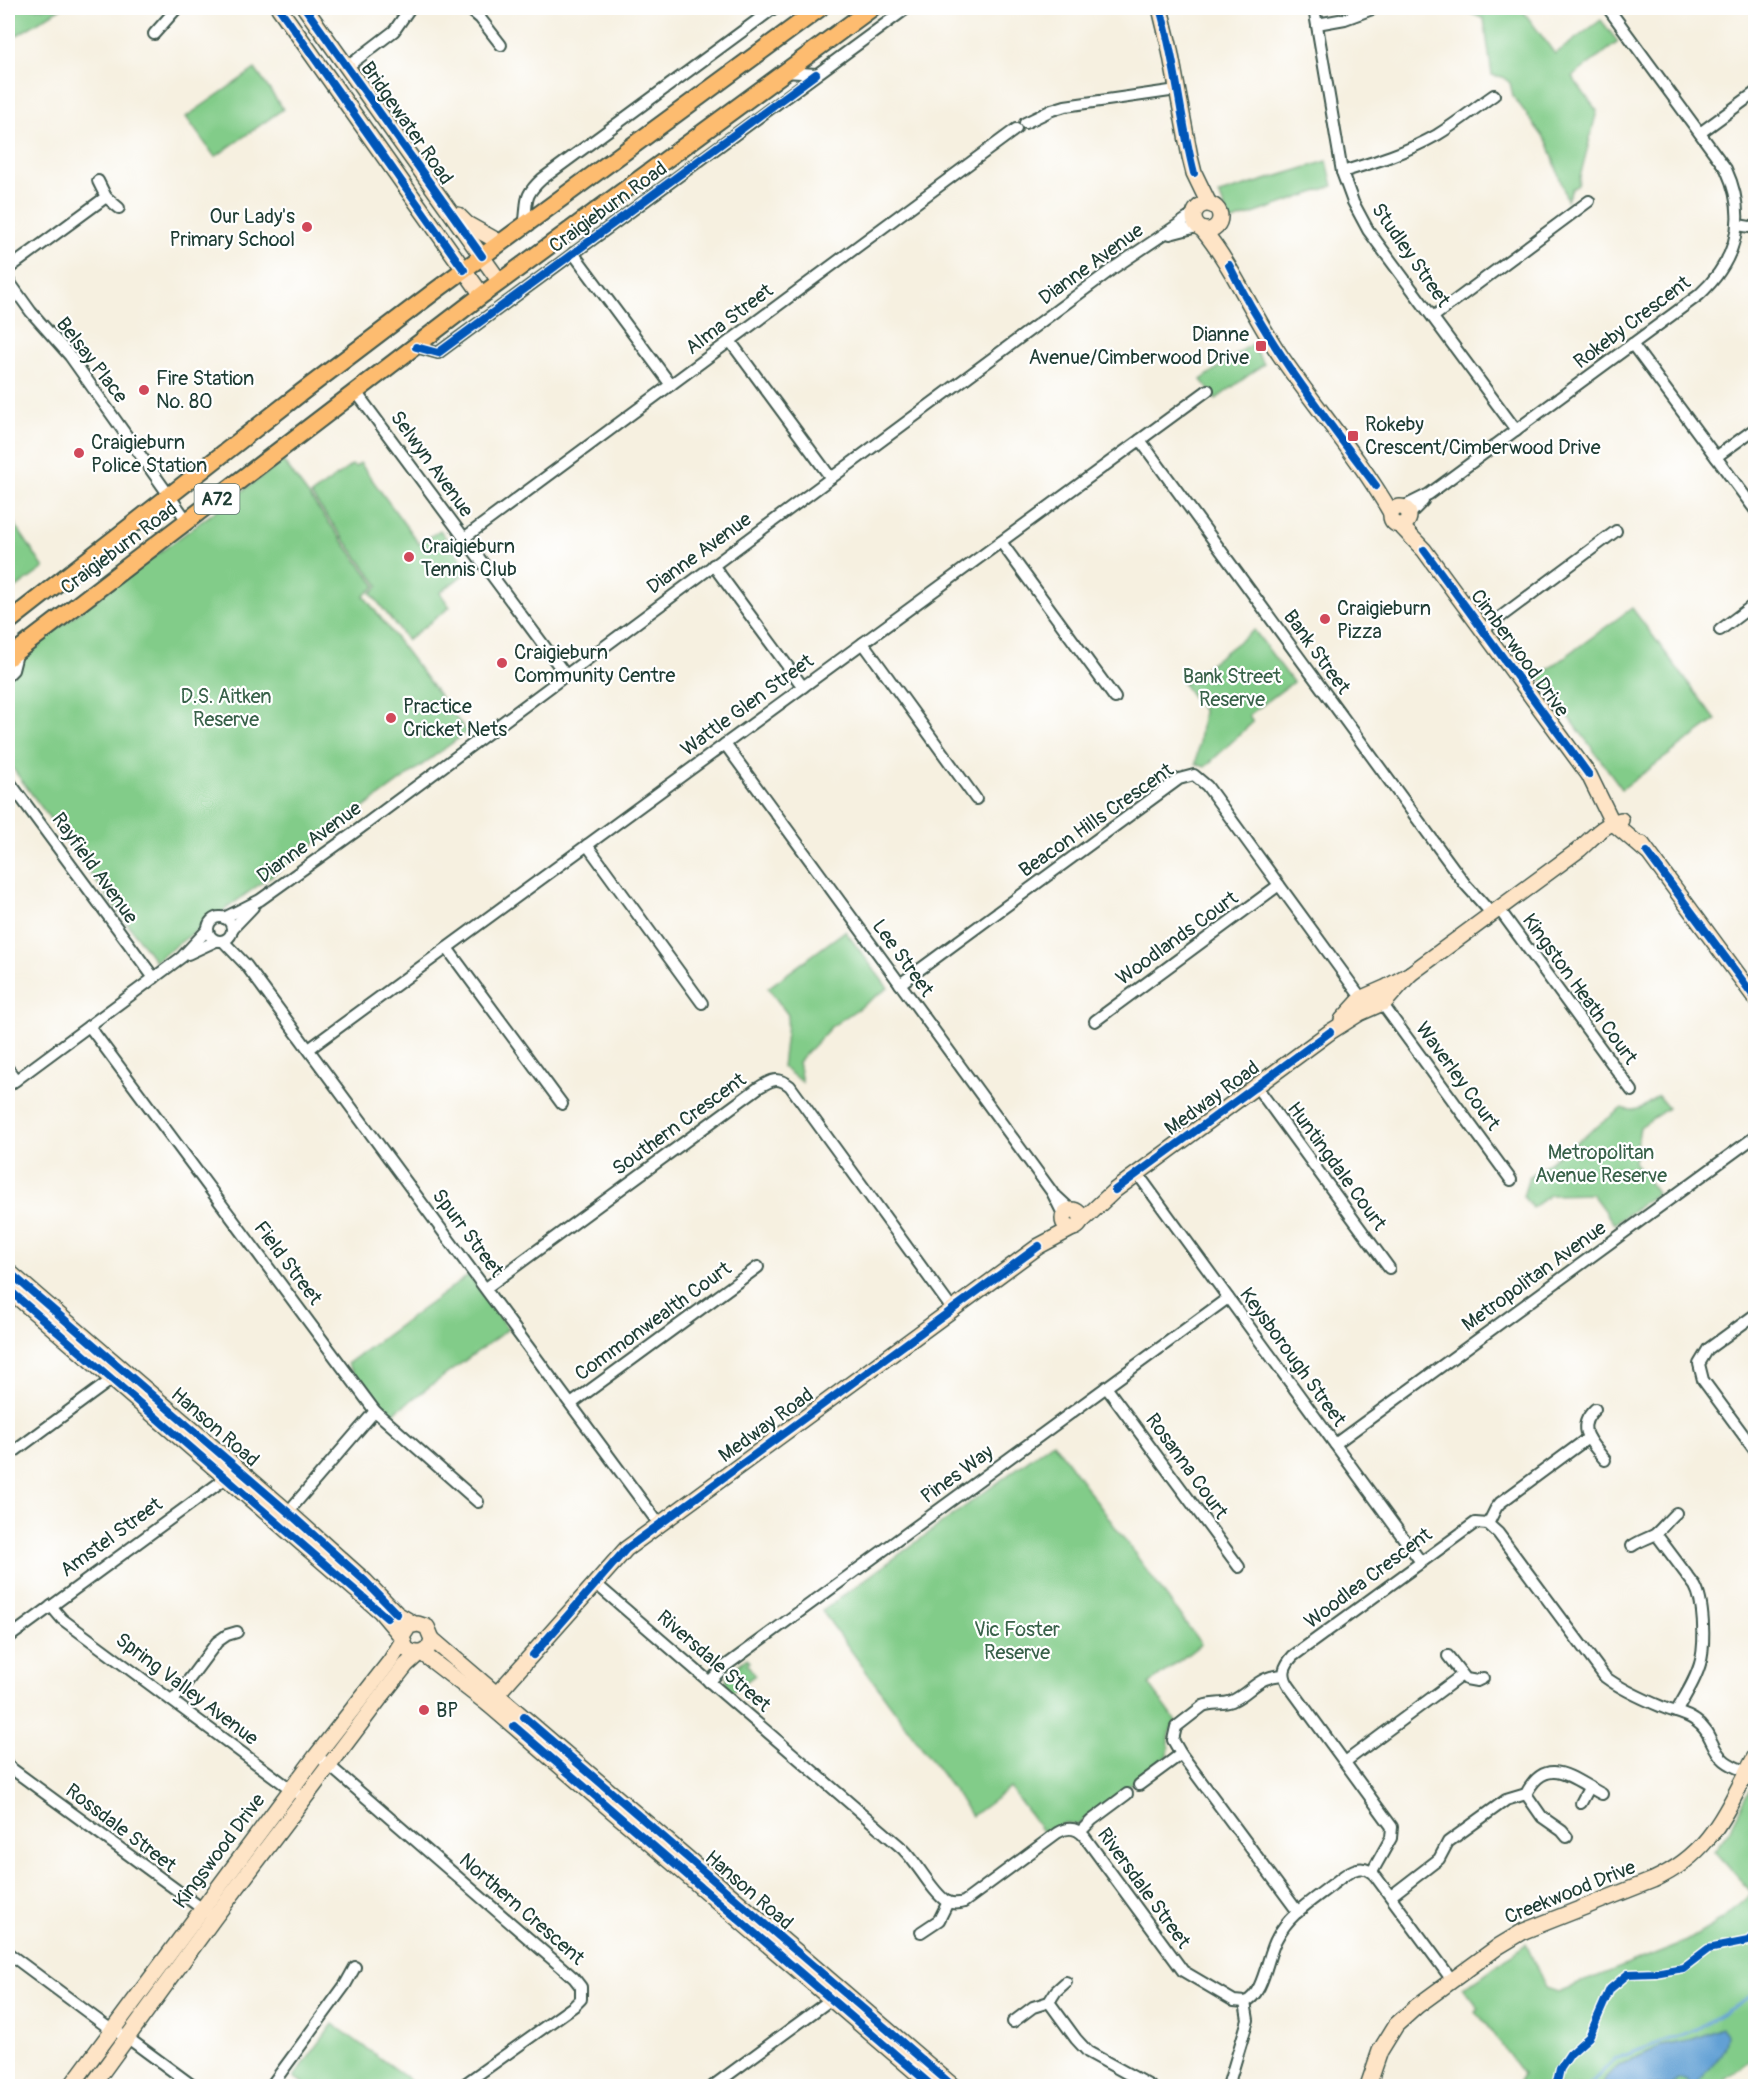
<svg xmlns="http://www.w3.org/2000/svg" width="1763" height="2094" font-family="Pangolin,sans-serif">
<rect width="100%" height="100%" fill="#fff"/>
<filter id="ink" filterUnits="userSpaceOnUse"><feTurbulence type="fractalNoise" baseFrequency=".0167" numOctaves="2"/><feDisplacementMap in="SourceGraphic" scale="12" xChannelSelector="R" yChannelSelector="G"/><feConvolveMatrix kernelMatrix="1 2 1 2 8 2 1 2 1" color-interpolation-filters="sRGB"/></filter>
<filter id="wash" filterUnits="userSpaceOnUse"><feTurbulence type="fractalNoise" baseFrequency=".008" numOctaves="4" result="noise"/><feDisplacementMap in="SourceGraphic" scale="24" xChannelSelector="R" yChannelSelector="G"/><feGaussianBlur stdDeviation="1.35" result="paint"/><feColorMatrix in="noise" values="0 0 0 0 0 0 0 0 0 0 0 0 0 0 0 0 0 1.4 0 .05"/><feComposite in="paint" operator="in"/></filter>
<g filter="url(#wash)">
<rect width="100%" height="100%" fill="#f6f0e0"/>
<!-- green -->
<g fill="#82cc89" stroke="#50845e" stroke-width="1.5">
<polygon points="8,8 61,8 8,41"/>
<polygon points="1459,8 1521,8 1555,54 1601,20 1618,42 1572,77 1597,111 1578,185 1572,189 1567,200 1548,143 1513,96 1510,83 1503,77 1492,75 1484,19"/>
<polygon points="255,69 283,109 215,157 186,117"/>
<polygon points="1327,161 1333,186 1230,222 1219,194"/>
<polygon points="1251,344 1264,364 1216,399 1201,380"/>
<polygon points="283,461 376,586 364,596 467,732 155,961 8,762 8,665"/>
<polygon points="360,463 419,544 440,530 469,570 440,593 450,607 407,640 371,593 379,586 311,495 352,465 355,467"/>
<polygon points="8,514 44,568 8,594"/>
<polygon points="1632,608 1716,720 1622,789 1539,676"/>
<polygon points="1254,630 1293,682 1249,715 1253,722 1205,767 1196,764 1203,711 1183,684"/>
<polygon points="845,931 888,988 831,1027 798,1062 802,1082 782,1067 788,1015 768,988"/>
<path d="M1658,1096L1668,1108L1640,1127L1634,1162L1657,1193L1614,1224L1592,1194L1550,1195L1532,1208L1523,1196L1529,1177L1622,1108C1638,1114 1646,1105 1658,1096Z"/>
<polygon points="469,1275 508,1329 388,1417 380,1410 347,1364"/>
<path d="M1053,1442L1201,1644L1149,1684L1176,1721C1167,1733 1170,1742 1168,1756L1078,1824L1064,1823L1045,1835L1010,1788L972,1816L822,1611Z"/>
<polygon points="747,1658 750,1662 747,1664 755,1675 731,1693 726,1685 727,1674"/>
<polygon points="1755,1779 1755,2057 1726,2079 1719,2086 1517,2086 1523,2074 1476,2011 1479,2008 1463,1987 1476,1980 1526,1944 1546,1988 1558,1992 1687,1941 1722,1920 1752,1893 1714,1851 1729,1831"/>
<polygon points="333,2024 418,2086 307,2086 294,2077"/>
</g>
<!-- water -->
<path fill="#62a0d4" stroke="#406e84" stroke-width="1.5" d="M1722,2028L1727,2034C1726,2054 1707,2072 1694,2086L1685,2079H1679L1671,2086H1604V2080L1620,2065L1662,2046L1688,2041Z"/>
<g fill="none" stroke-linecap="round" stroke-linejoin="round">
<!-- stream -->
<polyline stroke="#62a0d4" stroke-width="3" points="1588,2086 1615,2059 1697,2029 1756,1993"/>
</g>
</g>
<g filter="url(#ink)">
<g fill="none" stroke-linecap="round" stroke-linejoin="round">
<defs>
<g id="street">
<polyline points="468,8 480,18 501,45"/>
<polyline points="1314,8 1342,172 1353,202 1368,230 1516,430"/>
<polyline points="1317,24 1345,19 1375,8"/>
<polyline points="154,34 177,8"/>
<polyline points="347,67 394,31 410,8"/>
<polyline points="785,72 816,74"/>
<polyline points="1025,123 1052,110 1065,106 1177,90"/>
<polyline points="1700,133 1756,92"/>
<path d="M1342,172C1375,162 1407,152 1437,135C1457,123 1475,108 1494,95"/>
<polyline points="98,181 106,197 119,208"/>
<path d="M524,225C529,202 521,198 542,179L774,8"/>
<polyline points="1738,225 1756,228"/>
<polyline points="1170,234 1197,227"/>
<polyline points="573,253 671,385"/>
<polyline points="8,269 106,197"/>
<polyline points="8,280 31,312 70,356 188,522"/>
<polyline points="1433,317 1589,201"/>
<polyline points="730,341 831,478"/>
<polyline points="1632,344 1756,511"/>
<polyline points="416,347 438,353 907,8"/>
<polyline points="356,392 565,674"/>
<polyline points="1140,440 1465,884 1492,914"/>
<polyline points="1716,457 1756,428"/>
<path d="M1403,507L1429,494L1699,295C1737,260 1748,217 1726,169L1608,8"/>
<polyline points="1409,515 1423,501"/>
<polyline points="464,538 1016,129"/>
<polyline points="1001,542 1115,698"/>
<polyline points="713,565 803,687"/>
<polyline points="1483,630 1616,531"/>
<polyline points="1720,630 1756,603"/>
<polyline points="863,643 976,799"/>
<polyline points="8,675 13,670 18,650"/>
<polyline points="725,744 1052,1192 1064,1216"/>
<polyline points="8,780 154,978"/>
<polyline points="587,845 702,1003"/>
<polyline points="1499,909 1632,1091"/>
<circle cx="220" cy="929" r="12"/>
<polyline points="224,918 260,900 355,832 1115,267 1194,214"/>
<polyline points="232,929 253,907"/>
<polyline points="223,941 246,965 659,1524"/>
<polyline points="447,948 562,1104"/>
<polyline points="188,954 216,941"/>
<polyline points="900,984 1179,779 1194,775 1207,786 1365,1003"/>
<polyline points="1378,998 1511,1180"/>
<polyline points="1095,1021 1279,885"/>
<polyline points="89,1026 375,1411 478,1502"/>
<polyline points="309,1049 1208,390"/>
<polyline points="8,1069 16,1080"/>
<polyline points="8,1086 182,957 208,929"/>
<polyline points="1256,1086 1389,1268"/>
<polyline points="1137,1173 1421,1562"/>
<polyline points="1057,1197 1071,1210"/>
<path d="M486,1288L758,1088C771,1080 777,1076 790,1086L952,1309"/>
<polyline points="1756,1314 1708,1349 1699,1364 1703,1380 1756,1452"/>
<polyline points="1106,1387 1239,1567"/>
<polyline points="571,1404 758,1267"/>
<path d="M1595,1409C1574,1429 1591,1442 1605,1460"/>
<polyline points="1335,1444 1756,1136"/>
<polyline points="8,1456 111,1380"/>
<polyline points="288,1512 375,1411"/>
<polyline points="1488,1524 1496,1508 1500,1503 1588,1438"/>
<path d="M1656,1534L1695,1586C1704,1602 1705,1641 1701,1660C1697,1678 1685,1696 1676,1712"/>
<path d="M1632,1546C1639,1541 1646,1539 1654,1535C1659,1532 1669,1519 1676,1513"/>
<path d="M595,1583L903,1849C917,1862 932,1892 946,1901C952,1904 958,1904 964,1902L1057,1833C1067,1827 1076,1827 1084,1836L1183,1971L1234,2001L1245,2002C1264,1995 1267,1955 1277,1938C1289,1914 1313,1900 1333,1884C1340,1879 1348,1871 1357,1869C1365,1867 1371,1871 1376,1877L1452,1980"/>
<polyline points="51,1606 62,1619 296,1793"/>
<polyline points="8,1638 226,1478"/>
<polyline points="1448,1656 1466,1679 1477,1681 1483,1678"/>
<path d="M1284,1675C1257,1676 1253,1691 1232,1701C1222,1705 1212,1702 1203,1706L1176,1727L1173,1740L1181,1754L1298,1912"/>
<polyline points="709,1682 724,1667 1228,1298"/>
<polyline points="173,1701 217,1642 227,1635 237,1632"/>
<polyline points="324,1761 574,1978 581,1987 581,1999 574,2006 462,2086"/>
<polyline points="1345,1762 1462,1675"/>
<polyline points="8,1766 208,1913"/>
<polyline points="1139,1785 1181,1754"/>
<path d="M1526,1794C1547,1753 1572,1779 1602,1794"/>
<polyline points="1526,1794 1542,1817 1562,1831 1567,1837"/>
<polyline points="1581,1803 1589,1788"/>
<polyline points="1080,1832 1092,1820 1127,1794"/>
<path d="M1372,1872L1391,1838L1392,1827L1289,1686C1281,1674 1284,1666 1293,1656L1475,1523L1488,1524L1498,1533L1605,1677C1621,1689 1643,1699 1662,1707C1673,1712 1686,1713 1696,1721C1710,1730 1711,1747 1722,1758C1728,1765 1738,1768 1746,1772"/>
<polyline points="1391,1896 1439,1859 1448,1842 1506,1800 1526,1794"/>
<polyline points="921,1932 939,1920 948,1902"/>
<polyline points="8,1953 106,2026 128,2038 193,2086"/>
<polyline points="1049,2002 1076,2039 1088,2052 1150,2086"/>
<polyline points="1013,2022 1033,2007 1049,2002 1056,1991 1066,1982"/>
<polyline points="271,2086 345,1985 355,1967"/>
<polyline points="713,2086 826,2003 835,1995"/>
<polyline points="1228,2086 1248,2020 1245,2002"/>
</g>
<g id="secondary">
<polyline points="279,8 482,295"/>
<polyline points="305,8 500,282"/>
<polyline points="1160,8 1169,45 1190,157 1194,173 1209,204"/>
<circle cx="1207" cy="217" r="13"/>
<polyline points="458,215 467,224 501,243"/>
<path d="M1203,230C1234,268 1252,314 1280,355C1316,408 1359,457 1391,513"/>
<circle cx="1400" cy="516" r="9"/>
<polyline points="1400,525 1424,550 1589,775 1612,822 1647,852"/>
<polyline points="1642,844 1756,999"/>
<path d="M1342,1020L1362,998L1385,988L1410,974L1580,849C1593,837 1604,824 1621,820"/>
<circle cx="1072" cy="1219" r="9"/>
<polyline points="1082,1221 1115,1190 1330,1032 1360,1013 1385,1002 1410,974"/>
<polyline points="8,1271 288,1512 365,1581 397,1614 414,1624"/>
<path d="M8,1289L380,1611L402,1637L406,1649C418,1657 429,1653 432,1639L427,1627L418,1624L409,1626L402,1637"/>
<polyline points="432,1639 953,2086"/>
<polyline points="422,1653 488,1704 932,2086"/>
<polyline points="488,1704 626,1549 1039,1246 1071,1229"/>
<polyline points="71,2086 316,1756 391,1660 402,1642"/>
<polyline points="92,2086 214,1918 380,1698 406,1665 418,1654"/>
<path d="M1368,2086L1380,2051L1396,2025L1417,2006L1499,1946L1524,1931L1653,1880C1714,1852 1726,1809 1756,1755"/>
</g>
<g id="primary">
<polyline points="8,622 302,392 435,291 820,8"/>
<polyline points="8,658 482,295 872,8"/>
</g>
</defs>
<!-- street casing -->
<use href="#street" stroke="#3f584e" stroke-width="14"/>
<!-- secondary casing -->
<use href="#secondary" stroke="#3f584e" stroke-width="18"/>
<!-- primary casing -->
<use href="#primary" stroke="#3f584e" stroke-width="20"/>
<!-- street -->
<use href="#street" stroke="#fff" stroke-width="10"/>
<!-- secondary -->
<use href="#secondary" stroke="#fee4c6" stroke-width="15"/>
<!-- primary -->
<use href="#primary" stroke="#fdbc70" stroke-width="16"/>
<defs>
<g id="cycleway">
<polyline points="279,8 464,270"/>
<polyline points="305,8 482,256"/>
<path d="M1160,8C1176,62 1180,118 1194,173"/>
<path d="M1229,265C1268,345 1323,415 1376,486"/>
<polyline points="416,347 438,353 816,74"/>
<polyline points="1424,550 1589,775"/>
<polyline points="1647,852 1756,999"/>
<polyline points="1115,1190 1330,1032"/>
<polyline points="8,1271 288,1512 365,1581 397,1614"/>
<polyline points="8,1289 387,1618"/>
<polyline points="533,1655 626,1549 1039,1246"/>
<polyline points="524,1717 953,2086"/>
<polyline points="514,1726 932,2086"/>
<polyline points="1556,2086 1560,2069 1570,2054 1589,2037 1610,1989 1628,1974 1655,1973 1683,1968 1708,1949 1748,1941 1756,1934"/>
</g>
</defs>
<!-- cycleway casing -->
<use href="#cycleway" stroke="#fff" stroke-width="11"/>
<!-- cycleway -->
<use href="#cycleway" stroke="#0057b8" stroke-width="8"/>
</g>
</g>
<!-- markers -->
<g fill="#d1495b" stroke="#fff" stroke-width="2">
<circle cx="307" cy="227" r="6"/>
<rect x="1255" y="340" width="12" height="12" rx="3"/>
<circle cx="144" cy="390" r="6"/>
<rect x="1347" y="430" width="12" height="12" rx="3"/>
<circle cx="79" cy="453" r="6"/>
<circle cx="409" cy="557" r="6"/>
<circle cx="1325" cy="619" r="6"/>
<circle cx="502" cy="663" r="6"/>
<circle cx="391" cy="718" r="6"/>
<circle cx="424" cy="1710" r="6"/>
</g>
<g text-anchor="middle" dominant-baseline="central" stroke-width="4.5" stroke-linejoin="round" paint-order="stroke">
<!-- shield labels -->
<rect fill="#fff" stroke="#627771" stroke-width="1.5" x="194.5" y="484" width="45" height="30" rx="4.5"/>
<g font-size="18" font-weight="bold" fill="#1f3d34">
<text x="217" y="499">A72</text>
</g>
<!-- street labels -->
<g font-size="20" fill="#1f3d34" stroke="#fff">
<text transform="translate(407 123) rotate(55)">Bridgewater Road</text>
<text transform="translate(608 207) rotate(-36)">Craigieburn Road</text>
<text transform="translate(1411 255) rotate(55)">Studley Street</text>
<text transform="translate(1091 264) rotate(-36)">Dianne Avenue</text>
<text transform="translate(729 319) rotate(-37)">Alma Street</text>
<text transform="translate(1632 322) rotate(-37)">Rokeby Crescent</text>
<text transform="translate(92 360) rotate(52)">Belsay Place</text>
<text transform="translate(432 464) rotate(54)">Selwyn Avenue</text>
<text transform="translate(119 548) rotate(-37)">Craigieburn Road</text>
<text transform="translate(699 553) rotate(-36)">Dianne Avenue</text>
<text transform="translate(1317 652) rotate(54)">Bank Street</text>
<text transform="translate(1520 653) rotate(54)">Cimberwood Drive</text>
<text transform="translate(747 705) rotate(-36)">Wattle Glen Street</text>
<text transform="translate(1096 820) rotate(-35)">Beacon Hills Crescent</text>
<text transform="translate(309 842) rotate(-36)">Dianne Avenue</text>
<text transform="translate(95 868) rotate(54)">Rayfield Avenue</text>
<text transform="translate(1177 938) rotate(-36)">Woodlands Court</text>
<text transform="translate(903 958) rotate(54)">Lee Street</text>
<text transform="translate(1580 989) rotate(54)">Kingston Heath Court</text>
<text transform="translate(1458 1076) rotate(54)">Waverley Court</text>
<text transform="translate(1212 1098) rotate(-36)">Medway Road</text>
<text transform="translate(679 1124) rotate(-36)">Southern Crescent</text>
<text transform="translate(1337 1166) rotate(54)">Huntingdale Court</text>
<text transform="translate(468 1233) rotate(53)">Spurr Street</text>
<text transform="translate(288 1263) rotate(53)">Field Street</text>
<text transform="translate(1534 1276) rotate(-36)">Metropolitan Avenue</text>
<text transform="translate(653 1321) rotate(-36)">Commonwealth Court</text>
<text transform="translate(1293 1357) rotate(54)">Keysborough Street</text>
<text transform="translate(766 1425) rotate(-36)">Medway Road</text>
<text transform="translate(215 1427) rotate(41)">Hanson Road</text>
<text transform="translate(1187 1466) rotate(54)">Rosanna Court</text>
<text transform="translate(957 1474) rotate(-36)">Pines Way</text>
<text transform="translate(111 1537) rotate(-36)">Amstel Street</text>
<text transform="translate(1368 1578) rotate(-37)">Woodlea Crescent</text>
<text transform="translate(714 1661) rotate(41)">Riversdale Street</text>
<text transform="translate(187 1689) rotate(37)">Spring Valley Avenue</text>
<text transform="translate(121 1828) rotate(37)">Rossdale Street</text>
<text transform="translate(219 1851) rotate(-53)">Kingswood Drive</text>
<text transform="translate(1144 1888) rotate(54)">Riversdale Street</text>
<text transform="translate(749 1890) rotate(41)">Hanson Road</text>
<text transform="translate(1570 1892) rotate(-22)">Creekwood Drive</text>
<text transform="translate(522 1909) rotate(41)">Northern Crescent</text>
</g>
<!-- poi labels -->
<g font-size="20" fill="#1f3d34" stroke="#fff" text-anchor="start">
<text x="295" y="216" text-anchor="end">Our Lady's<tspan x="295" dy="23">Primary School</tspan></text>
<text x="1249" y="334" text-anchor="end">Dianne<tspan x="1249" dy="23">Avenue/Cimberwood Drive</tspan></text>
<text x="156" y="378">Fire Station<tspan x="156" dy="23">No. 80</tspan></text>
<text x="1365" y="424">Rokeby<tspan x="1365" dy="23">Crescent/Cimberwood Drive</tspan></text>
<text x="91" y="442">Craigieburn<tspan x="91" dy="23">Police Station</tspan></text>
<text x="421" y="546">Craigieburn<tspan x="421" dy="23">Tennis Club</tspan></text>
<text x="1337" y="608">Craigieburn<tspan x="1337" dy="23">Pizza</tspan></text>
<text x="514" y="652">Craigieburn<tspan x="514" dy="23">Community Centre</tspan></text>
<text x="403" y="706">Practice<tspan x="403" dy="23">Cricket Nets</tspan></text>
<text x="436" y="1710">BP</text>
</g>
<!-- park labels -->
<g font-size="20" fill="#386149" stroke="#fff">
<text x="1232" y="676">Bank Street<tspan x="1232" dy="23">Reserve</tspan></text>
<text x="226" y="696">D.S. Aitken<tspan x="226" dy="23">Reserve</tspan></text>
<text x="1601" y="1152">Metropolitan<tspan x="1601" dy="23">Avenue Reserve</tspan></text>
<text x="1017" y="1629">Vic Foster<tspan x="1017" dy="23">Reserve</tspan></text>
</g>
</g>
<!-- margin -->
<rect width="1763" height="2094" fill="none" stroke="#fff" stroke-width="30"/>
</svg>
